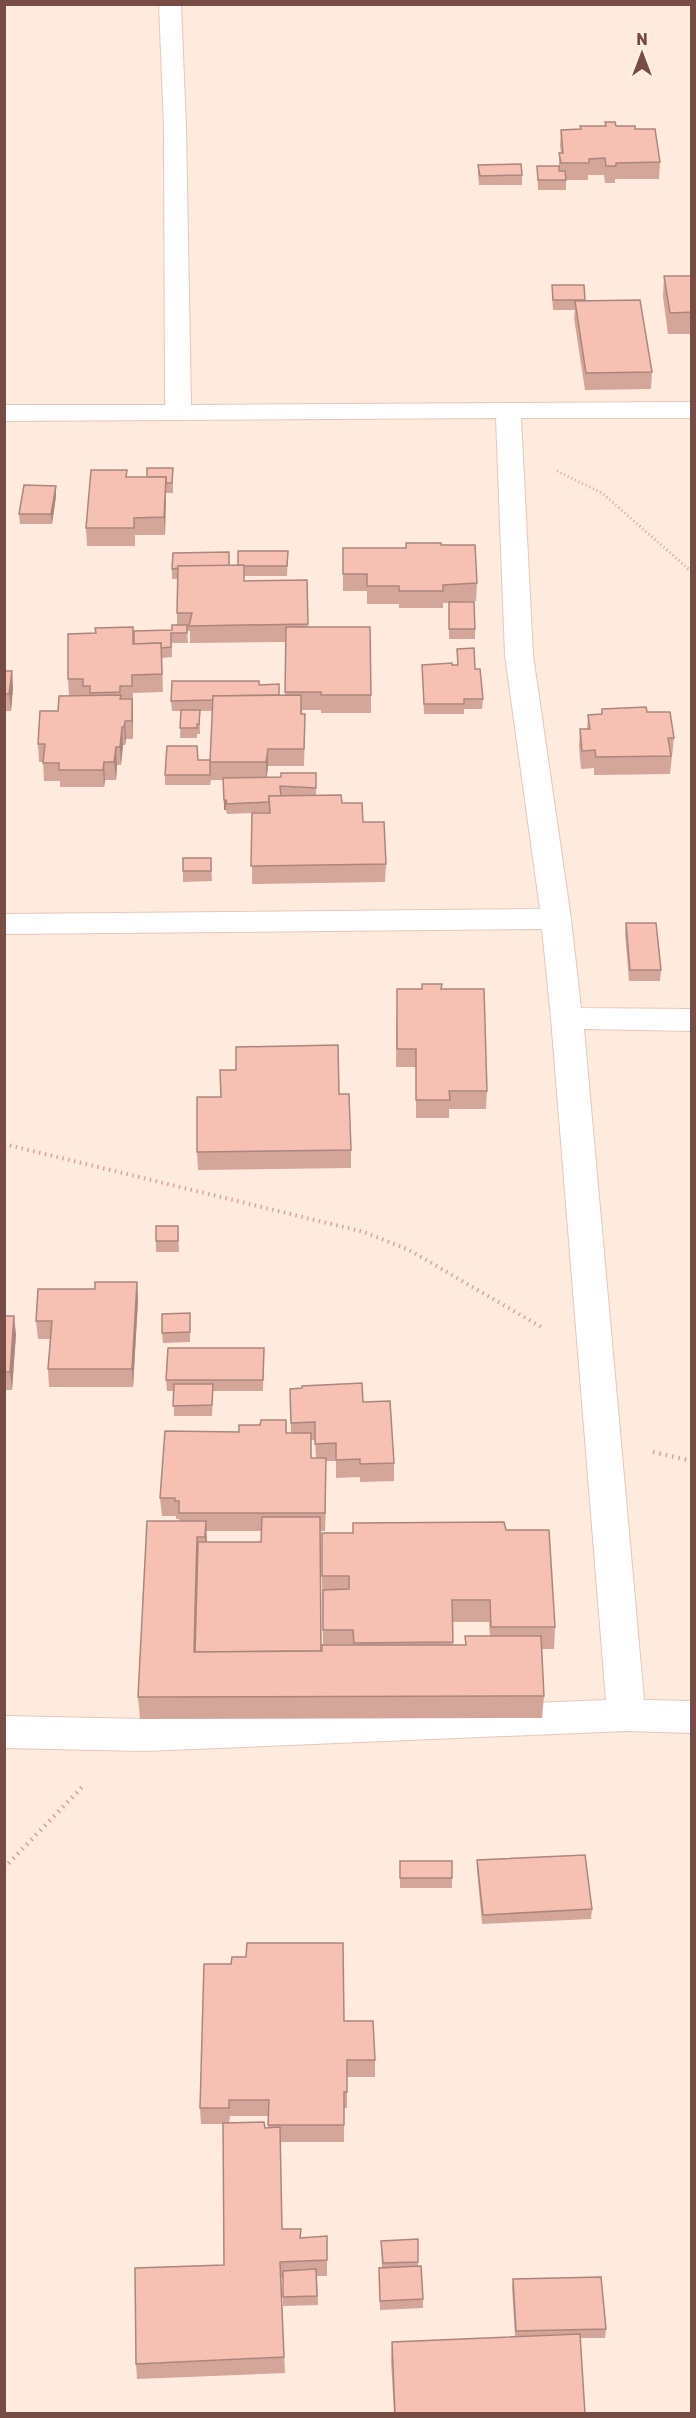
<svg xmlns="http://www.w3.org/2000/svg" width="696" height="2418" font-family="Rubik,sans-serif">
<rect width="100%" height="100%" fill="#feebdd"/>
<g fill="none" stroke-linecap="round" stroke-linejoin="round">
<defs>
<polygon id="minor" points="159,4 181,4 186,128 191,405 692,402 692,418 521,418 533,655 571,919 581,1008 692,1009 692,1031 584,1029 644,1700 692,1701 692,1733 626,1731 145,1751 4,1748 4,1716 145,1719 606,1700 551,1018 542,929 4,934 4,914 540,909 505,655 496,418 4,421 4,405 165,405 164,128"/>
</defs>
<!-- minor casing -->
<use href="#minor" stroke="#e5c7bc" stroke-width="2"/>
<!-- path-far2 -->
<polyline stroke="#dba396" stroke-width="3" stroke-dasharray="1 3" stroke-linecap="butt" points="557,471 602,493 692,572"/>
<!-- path-far1 -->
<polyline stroke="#dba396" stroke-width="4" stroke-dasharray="1.5 4.5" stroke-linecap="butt" points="4,1144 364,1232 409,1250 543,1328"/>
<!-- path -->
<g stroke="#dba396" stroke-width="4.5" stroke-dasharray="1.5 5" stroke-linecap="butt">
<polyline points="653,1452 692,1461"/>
<polyline points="4,1868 85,1784"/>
</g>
<!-- minor -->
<use href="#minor" fill="#fff" fill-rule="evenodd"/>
</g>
<!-- wall -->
<g fill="#d4a599" fill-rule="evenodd">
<polygon points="605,122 616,126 635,129 660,162 659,179 615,179 615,183 605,183 604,175 588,175 588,180 566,180 566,190 538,190 537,166 559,166 559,153 561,153 560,146 561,130 580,129 580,126 605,126"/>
<polygon points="478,165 522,175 522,185 479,185 478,174"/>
<polygon points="664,276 692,276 692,334 668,334 663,297"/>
<polygon points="552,285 584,285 585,301 652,372 651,389 585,390 574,318 575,310 553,310 552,295"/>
<polygon points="127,470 127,477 173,478 173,493 166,493 165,535 135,535 135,546 87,546 86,528"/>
<polygon points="56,496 52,524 20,524 19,514"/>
<polygon points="441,545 477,583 476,601 461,602 475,629 475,639 449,639 449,603 443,603 443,608 399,608 399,604 367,604 367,591 343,591 343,548 406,548"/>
<polygon points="288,551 287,576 244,576 244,581 307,580 308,627 371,695 371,713 321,713 321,710 302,710 305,732 304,766 268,766 267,777 281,777 316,773 316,795 342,803 363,822 386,864 385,882 252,884 252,813 227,814 226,810 224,810 223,780 211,780 210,785 165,785 165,775 198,760 210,760 212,711 200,711 200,734 197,734 197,738 180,738 181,711 172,711 171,701 259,685 280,695 285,695 286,642 190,643 190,631 187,631 188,643 172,643 172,657 162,658 163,692 133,693 133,739 126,739 125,745 123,745 121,765 117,765 116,780 105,780 104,787 60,787 60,781 44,781 43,762 39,762 38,744 69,696 68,679 96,633 133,627 134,644 172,630 177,625 177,579 172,579 172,569 238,566"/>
<polygon points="457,649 475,669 483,699 482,709 464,709 464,714 424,714 422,665 457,665"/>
<polygon points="4,671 12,671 13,688 11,711 4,711"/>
<polygon points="602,709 647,712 674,738 670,774 594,775 594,768 581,769 579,747 580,729 587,729 588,715 601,714"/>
<polygon points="211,858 212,881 183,882 183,871"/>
<polygon points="626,923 661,970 660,981 629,981 625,933"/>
<polygon points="442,984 442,989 487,1091 486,1109 449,1109 449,1118 416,1118 416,1067 396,1067 397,989 422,989"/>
<polygon points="339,1094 351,1150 351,1168 198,1170 197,1152"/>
<polygon points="178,1226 179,1252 156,1252 156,1241"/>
<polygon points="137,1282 138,1300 133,1387 49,1387 48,1369 50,1339 38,1339 36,1321 95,1289"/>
<polygon points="190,1313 190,1342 163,1343 162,1333"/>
<polygon points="4,1316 16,1334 12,1390 4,1390"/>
<polygon points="264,1348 263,1391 213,1391 212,1416 174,1416 174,1391 167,1391 166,1380"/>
<path d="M290,1389L363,1402L394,1463V1481L360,1482V1477L336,1478V1461H326L325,1531H320L321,1651H322L323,1645L322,1576L506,1530L555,1627L554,1649H542L544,1696L542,1718L140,1719L138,1697L179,1521V1519H176V1516H162L160,1498L239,1432L260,1425L286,1420L287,1433H291ZM311,1440H315L316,1458H311ZM206,1531H261V1542H207ZM452,1622H489L490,1636H465V1645H453Z"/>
<polygon points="477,1860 592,1909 591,1919 482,1924 477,1870"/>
<polygon points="400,1861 452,1878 452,1888 400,1888"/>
<path d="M344,2021L375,2060V2077H347V2108H344V2142H280L282,2229L301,2238L327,2236V2276H317L318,2305L283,2306V2278H281L285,2373L137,2379L136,2364L224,2265L223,2124H201L200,2108ZM230,2116H268V2128L229,2123Z"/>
<polygon points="418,2239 418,2266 423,2299 423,2308 380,2310 379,2268 382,2268 381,2241"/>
<polygon points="513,2279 606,2329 605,2338 580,2338 585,2414 394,2414 391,2361 392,2342 515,2337 512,2288"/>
</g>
<!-- shaded-wall -->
<g fill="#ac867d">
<polygon points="166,477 166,494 165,535 164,517"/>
<polygon points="56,486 56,496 52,524 51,514"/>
<polygon points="12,671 13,688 11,711 9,694"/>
<polygon points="132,699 133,717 133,739 132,721"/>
<polygon points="125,721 126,739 125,745 124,727"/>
<polygon points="122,727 123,745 121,765 120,747"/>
<polygon points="116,747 117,765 116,780 114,762"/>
<polygon points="268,749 268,766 266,780 266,762"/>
<polygon points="104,762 105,780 104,787 103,770"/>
<rect x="224" y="800" width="2" height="10"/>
<polygon points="137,1282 138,1300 133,1387 132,1369"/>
<polygon points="14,1316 16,1334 12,1390 10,1372"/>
<polygon points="326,1458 326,1476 325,1531 325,1513"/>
<polygon points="206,1521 207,1543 206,1560 205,1537"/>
<polygon points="197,1537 198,1560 195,1655 194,1652"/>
</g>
<!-- building -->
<g fill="#f6c0b2" stroke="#ac867d" stroke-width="1.5">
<polygon points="605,122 615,122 616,126 635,126 635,129 655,129 660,162 616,163 616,166 606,166 605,158 589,159 589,163 561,163 559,153 563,153 561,130 581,129 580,126 606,126"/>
<polygon points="521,164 522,175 480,176 478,165"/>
<polygon points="537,166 559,166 559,171 565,171 566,180 538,180"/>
<polygon points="664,276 692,276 692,312 670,313"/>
<polygon points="552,285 584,285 585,300 553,300"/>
<polygon points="640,300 652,372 586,373 575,301"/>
<polygon points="147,468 173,468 172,483 166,483 166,477 147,477"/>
<polygon points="91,470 127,470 126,477 166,477 164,517 134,518 134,528 86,528"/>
<polygon points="24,485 56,486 51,514 19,514"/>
<polygon points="406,543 441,543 441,545 475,545 477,583 443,585 443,591 399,591 399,586 367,586 367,574 343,574 343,548 406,548"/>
<polygon points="238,551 288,551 287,566 238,566"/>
<polygon points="229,552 229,566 178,566 178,568 172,569 173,553"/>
<polygon points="244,565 244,581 307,580 308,624 189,626 192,613 177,613 178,566"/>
<polygon points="449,602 474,602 475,629 449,629"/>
<polygon points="172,625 187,625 187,633 171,633 171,647 161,648 161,643 134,644 134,631 172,630"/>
<polygon points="133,627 133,644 161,643 162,674 132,675 132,686 120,686 120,692 90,693 90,686 83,686 83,679 68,679 68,634 96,633 95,628"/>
<polygon points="286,627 370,627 371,695 321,695 321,692 285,692"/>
<polygon points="474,648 475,669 480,669 483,699 464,699 464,704 424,704 422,665 452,663 452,665 458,665 457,649"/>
<polygon points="4,671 12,671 9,694 4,694"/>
<polygon points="172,681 259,681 259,685 279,684 279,695 213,696 213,700 171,701"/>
<polygon points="121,695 120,699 132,699 132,721 125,721 124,727 122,727 120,747 116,747 114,762 104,762 103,770 59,770 59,763 43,763 45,744 38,744 40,711 58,711 59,696"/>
<polygon points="301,695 301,714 305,714 304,749 268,749 266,762 210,762 213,696"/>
<polygon points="646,707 647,712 670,712 674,738 668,738 671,756 596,757 595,750 582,751 580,729 590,729 588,715 602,714 602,709"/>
<polygon points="181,710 200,710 199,724 197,724 197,728 180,728"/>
<polygon points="167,746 197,746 198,760 210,760 210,775 165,775"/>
<polygon points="281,773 316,773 316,788 280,786 281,796 269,796 269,802 227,804 226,800 224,800 223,778 281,777"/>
<polygon points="341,795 342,803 362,803 363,822 384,822 386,864 251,866 252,813 270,813 269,796"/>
<rect x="183" y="858" width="28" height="13"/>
<polygon points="626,923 656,923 661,970 630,970"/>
<polygon points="422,984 442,984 441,989 484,989 487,1091 449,1091 450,1100 416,1100 416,1049 397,1049 397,989 422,989"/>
<polygon points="338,1045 339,1094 349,1094 351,1150 197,1152 197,1097 221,1097 220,1070 236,1070 236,1047"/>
<rect x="156" y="1226" width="22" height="15"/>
<polygon points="95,1282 137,1282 132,1369 48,1369 52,1321 36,1321 38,1289 95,1289"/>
<polygon points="190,1313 190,1332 162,1333 162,1314"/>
<polygon points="4,1316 14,1316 10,1372 4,1372"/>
<polygon points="168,1348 264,1348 263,1380 166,1380"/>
<polygon points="362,1383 363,1402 390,1401 394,1463 360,1464 360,1459 336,1460 336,1443 315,1444 315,1422 291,1423 290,1389 302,1388 302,1386"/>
<polygon points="174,1384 213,1384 212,1405 173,1406"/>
<polygon points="261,1420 286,1420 286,1433 311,1433 311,1458 326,1458 325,1513 179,1513 179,1501 175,1501 175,1498 160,1498 165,1431 239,1432 239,1425 260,1425"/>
<polygon points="262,1517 320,1517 321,1651 195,1652 198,1542 261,1542"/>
<polygon points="147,1521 206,1521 205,1537 197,1537 194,1652 322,1651 322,1645 466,1645 465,1636 541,1636 544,1696 138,1697"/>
<polygon points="504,1522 506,1530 549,1530 555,1627 491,1627 490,1600 452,1600 453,1642 354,1643 353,1630 323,1630 323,1590 349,1589 349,1576 322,1576 322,1533 353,1533 353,1523"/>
<polygon points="585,1855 592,1909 483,1915 477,1860"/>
<rect x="400" y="1861" width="52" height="17"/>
<polygon points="247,1943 343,1943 344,2021 373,2021 375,2060 347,2060 347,2092 344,2092 344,2125 268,2125 269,2100 229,2100 229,2108 200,2108 204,1964 231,1964 232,1957 246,1957"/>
<polygon points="264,2122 265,2128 280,2127 282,2229 301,2229 300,2238 327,2236 327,2260 280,2262 284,2357 136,2364 135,2268 224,2265 223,2123"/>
<polygon points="418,2239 418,2262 383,2263 381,2241"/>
<polygon points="421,2266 423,2299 380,2301 379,2268"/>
<polygon points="316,2269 317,2296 283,2297 283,2271"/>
<polygon points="601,2277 606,2329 516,2331 513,2279"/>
<polygon points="580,2334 585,2414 395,2414 392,2342"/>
</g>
<!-- border -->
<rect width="696" height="2418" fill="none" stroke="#764c44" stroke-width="12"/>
<!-- north arrow -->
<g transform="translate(642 54)" stroke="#fff0e5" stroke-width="4.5" paint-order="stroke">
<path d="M0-4.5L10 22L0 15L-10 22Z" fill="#764c44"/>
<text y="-9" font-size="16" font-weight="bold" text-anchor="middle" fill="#764c44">N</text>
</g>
</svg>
